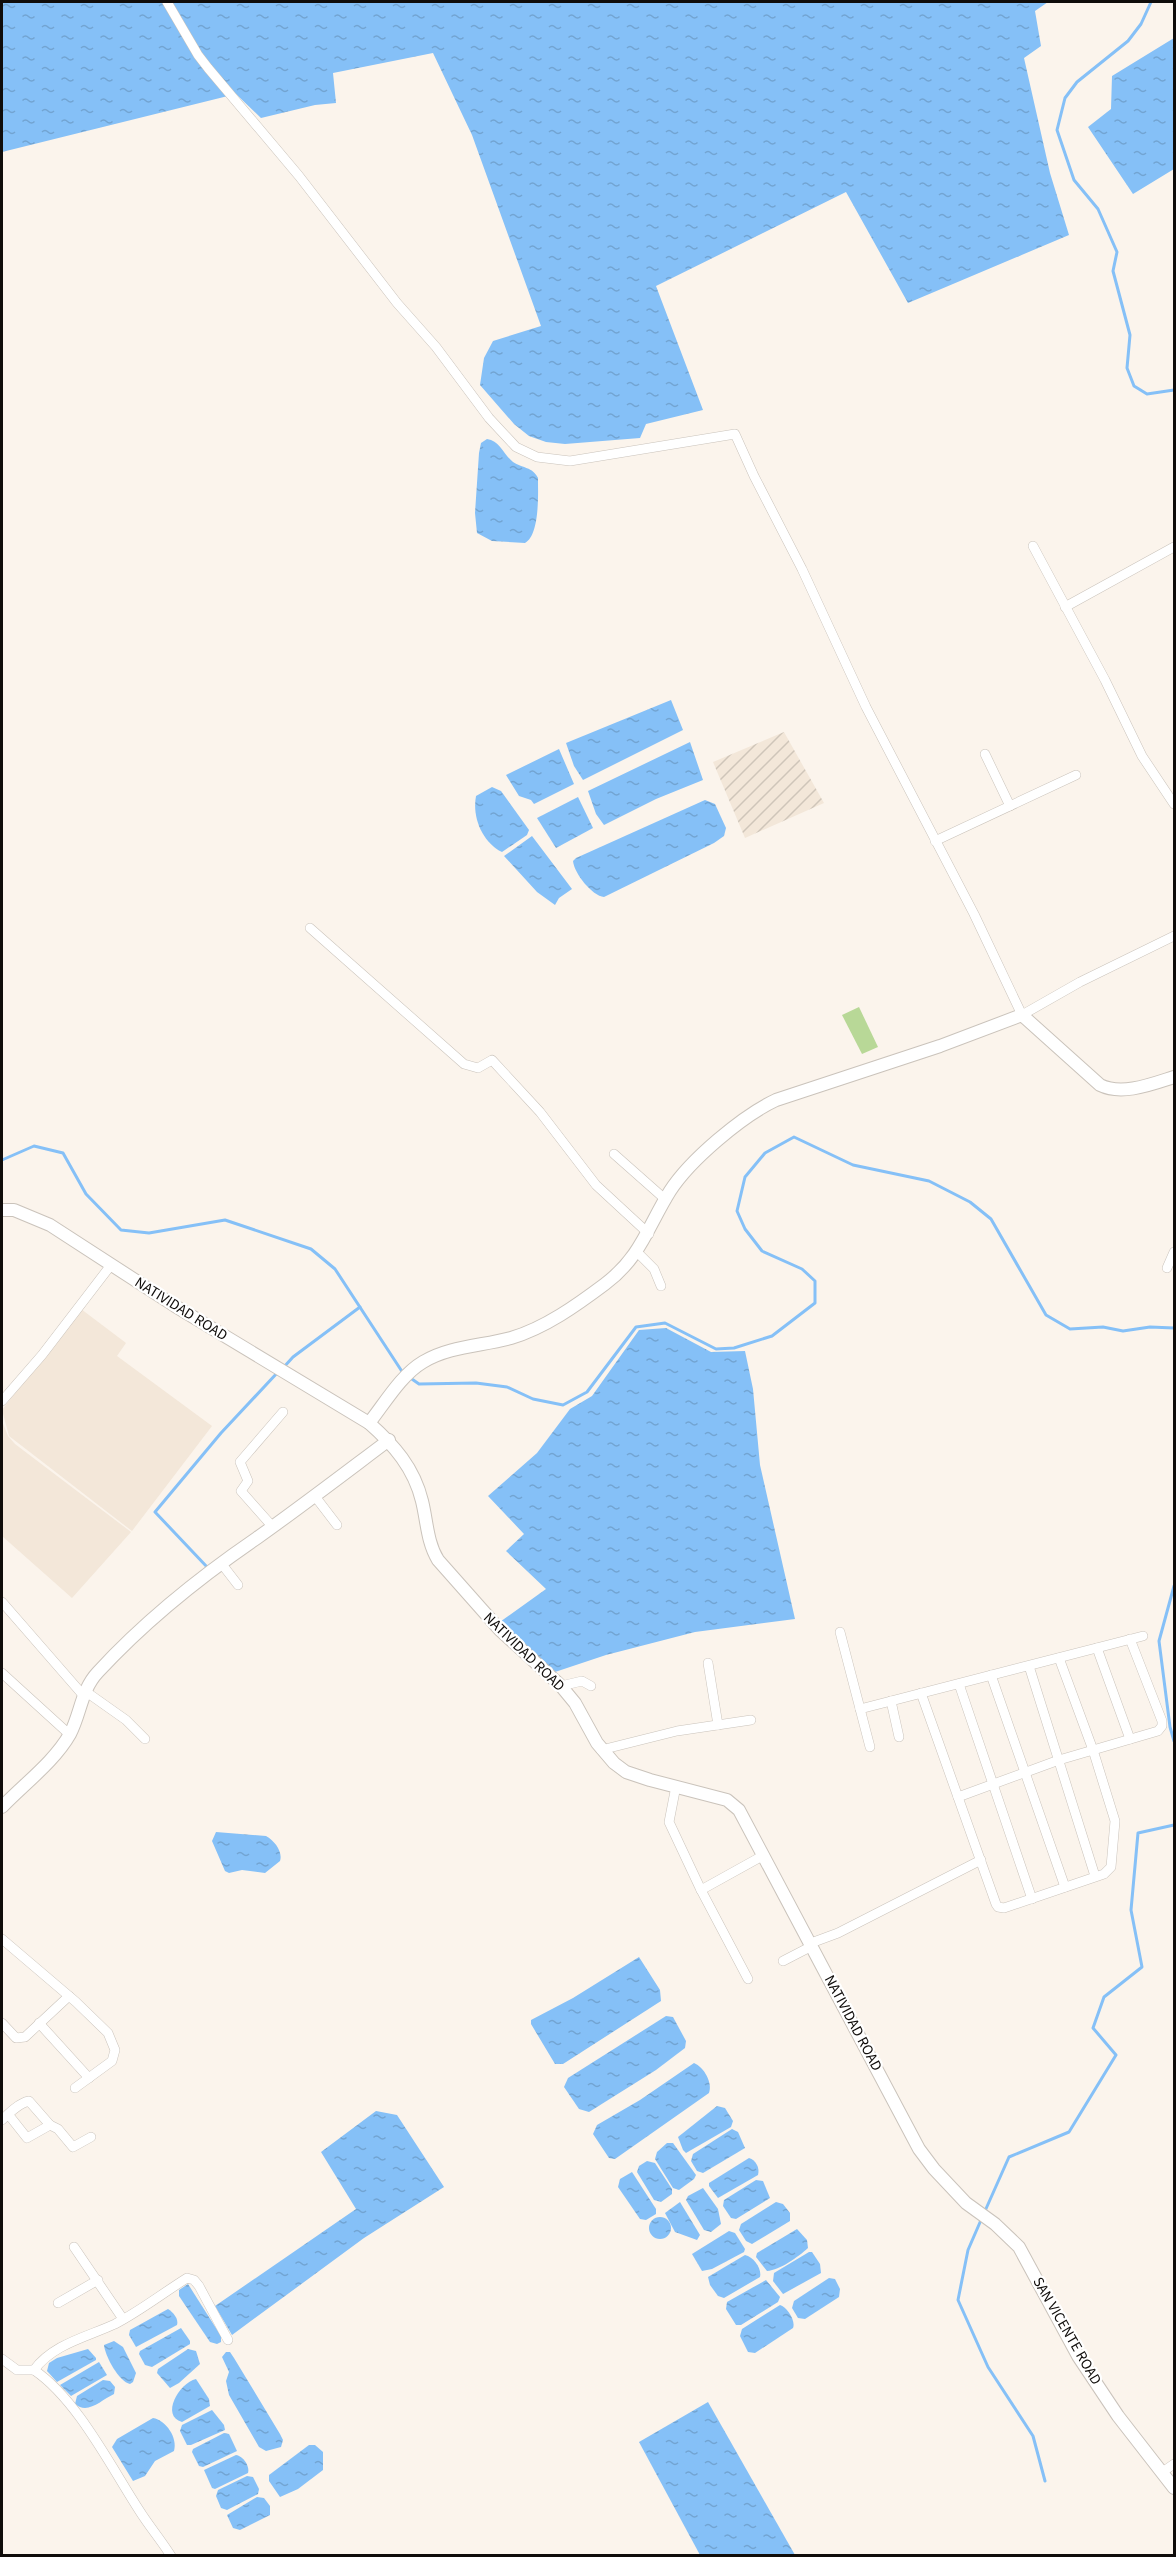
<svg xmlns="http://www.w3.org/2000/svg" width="1176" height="2557" font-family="'Source Sans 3',sans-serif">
<defs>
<pattern id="industrial-furrows" width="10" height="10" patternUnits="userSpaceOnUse" patternTransform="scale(1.5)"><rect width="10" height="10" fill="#f3e7d9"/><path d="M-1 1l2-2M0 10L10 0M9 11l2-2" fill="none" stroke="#cfc5b9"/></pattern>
<pattern id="water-ripples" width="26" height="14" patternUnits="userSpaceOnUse" patternTransform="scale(1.5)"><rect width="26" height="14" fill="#85c0f7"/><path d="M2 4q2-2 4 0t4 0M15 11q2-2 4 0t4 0" fill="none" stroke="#72a4d2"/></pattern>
</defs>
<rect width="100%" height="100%" fill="#fbf4ec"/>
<!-- industrial -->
<polygon fill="url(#industrial-furrows)" points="784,732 824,803 745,838 713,762"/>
<!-- built -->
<g fill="#f3e7d9">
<polygon points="81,1309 126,1343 117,1356 212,1426 132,1531 9,1436 2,1410"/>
<polygon points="2,1421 8,1436 15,1444 131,1532 72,1598 2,1536"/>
</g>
<!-- green -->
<polygon fill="#b8d897" points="859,1007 878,1047 862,1054 842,1015"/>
<!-- water -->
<g fill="url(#water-ripples)">
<polygon points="2,2 1048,2 1035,11 1041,46 1024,58 1050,173 1069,235 908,303 846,192 656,286 703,410 646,424 640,438 565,444 546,442 529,436 514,424 480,385 484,358 493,341 541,326 472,135 433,53 333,73 336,103 315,105 261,118 236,94 2,152"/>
<polygon points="1174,38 1174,169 1133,194 1088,127 1111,109 1112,76"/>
<path d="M487,439C500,441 503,454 513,462C522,468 533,467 538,478C538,493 540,535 525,543L492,541L477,533L475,513L479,453L481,443Z"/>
<polygon points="671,700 683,730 583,780 574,766 566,743"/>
<polygon points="690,742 703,780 656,799 604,825 596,814 588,791"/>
<polygon points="559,749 574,784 534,804 531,800 519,796 506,775"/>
<path d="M492,787L501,791L529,830L527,835L502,852C482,842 472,817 476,796Z"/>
<polygon points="578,797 593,828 556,848 537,818"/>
<path d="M705,800L715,804L726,828L724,836L714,843L604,897C592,896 574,873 573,861L576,858Z"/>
<polygon points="532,836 572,889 559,898 555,905 537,892 504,856"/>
<polygon points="666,1328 711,1352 745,1351 753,1389 760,1465 795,1619 695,1632 606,1655 555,1672 497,1624 546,1589 506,1551 524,1534 488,1496 537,1453 570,1409 592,1396 639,1330"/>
<path d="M216,1832L266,1836C275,1841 283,1852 280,1861L265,1873L242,1870L229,1873L225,1871L212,1841Z"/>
<polygon points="639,1957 660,1990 661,2001 563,2064 555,2064 531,2024 531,2020 573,1998"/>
<polygon points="666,2016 673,2017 686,2041 685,2048 656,2070 589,2112 579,2109 564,2087 568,2078"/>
<path d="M694,2063C704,2067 713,2083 709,2093L615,2159L609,2158L593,2134L597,2125L640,2100Z"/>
<polygon points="717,2106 725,2108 733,2121 731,2127 686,2153 683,2150 678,2137"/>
<polygon points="376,2111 397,2115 444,2187 364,2238 232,2335 215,2306 356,2209 321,2152"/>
<polygon points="732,2129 738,2132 745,2148 703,2173 697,2171 691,2161 693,2154"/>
<polygon points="667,2143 673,2143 696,2175 694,2179 679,2190 673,2188 655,2159 657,2152"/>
<path d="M749,2158C756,2160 760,2168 758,2175L718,2198L709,2186V2183Z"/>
<polygon points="647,2161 655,2163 672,2189 672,2194 661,2202 654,2200 637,2172 639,2166"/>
<polygon points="632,2172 656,2209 656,2214 646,2220 640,2219 618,2187 620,2179"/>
<polygon points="756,2180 763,2181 770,2198 736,2219 731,2218 723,2206 724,2200"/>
<polygon points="703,2188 718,2209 721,2224 711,2232 704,2230 686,2200 688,2196"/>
<polygon points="680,2202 700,2235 697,2240 675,2232 665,2213"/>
<polygon points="776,2202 783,2204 790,2213 790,2221 752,2244 746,2241 739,2230 741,2224"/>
<circle cx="660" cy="2228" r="11"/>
<path d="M797,2229L807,2240L808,2248C798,2257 780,2270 767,2271L756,2257L757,2253Z"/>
<polygon points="729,2231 735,2233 745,2249 744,2252 712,2269 702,2271 692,2254"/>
<polygon points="809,2252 812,2252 820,2264 821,2273 783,2294 773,2281 774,2273"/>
<path d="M745,2255C754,2257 762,2269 760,2277L724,2298L718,2296L710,2285L708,2277Z"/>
<polygon points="829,2278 835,2279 840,2289 839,2297 805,2319 798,2318 792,2308 794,2301"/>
<polygon points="766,2280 780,2297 778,2302 741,2325 736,2325 726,2309 727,2302"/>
<polygon points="188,2284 221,2336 221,2342 217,2344 210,2342 179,2296 179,2290"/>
<path d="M780,2305C787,2307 796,2321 793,2328L755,2353L748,2352L740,2336L742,2329Z"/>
<path d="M168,2309C173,2312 179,2319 177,2325L136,2347L129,2335L130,2330Z"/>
<polygon points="181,2328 190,2341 190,2344 152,2367 145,2365 139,2354 140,2351"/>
<path d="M114,2341L123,2347L136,2373L133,2382L130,2384C119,2382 105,2356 104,2345Z"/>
<polygon points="88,2349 96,2358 96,2360 57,2382 47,2371 49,2363 57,2358"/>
<polygon points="188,2349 196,2351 200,2364 179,2383 170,2388 157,2373 158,2369"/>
<polygon points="226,2352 230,2352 234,2358 280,2434 283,2440 281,2447 266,2451 259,2447 229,2395 226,2381 229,2372 222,2357"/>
<polygon points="99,2362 107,2375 71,2396 60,2385"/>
<path d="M196,2379L209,2399L210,2406L182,2422C160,2416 179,2383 196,2379Z"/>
<path d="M103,2380L110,2381L115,2387L114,2394C101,2400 88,2415 75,2404L77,2396Z"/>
<polygon points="708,2402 795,2555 700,2555 639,2442"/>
<polygon points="212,2410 224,2425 225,2430 191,2445 187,2445 180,2431 182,2425"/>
<path d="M153,2418C166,2420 178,2438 174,2451L155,2461L145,2476L133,2481L112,2447L117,2439Z"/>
<polygon points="224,2433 229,2434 237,2451 203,2467 199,2466 192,2452 193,2449"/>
<polygon points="309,2445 315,2445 323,2452 323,2470 298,2489 280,2497 269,2481 269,2475"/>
<path d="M236,2455C243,2456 250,2466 248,2473L215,2489L212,2488L204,2470Z"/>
<polygon points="247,2476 253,2477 259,2489 258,2494 227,2510 221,2508 216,2496 218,2490"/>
<polygon points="257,2497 264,2498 270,2506 270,2515 240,2530 233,2528 227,2515"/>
</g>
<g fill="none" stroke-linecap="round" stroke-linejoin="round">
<!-- stream -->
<g stroke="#85c0f7" stroke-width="3">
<polyline points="1151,2 1141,24 1128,41 1077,82 1065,98 1057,130 1074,180 1098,209 1117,252 1113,271 1130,335 1127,368 1134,386 1147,394 1174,390"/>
<polyline points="2,1160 34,1146 63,1153 86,1194 121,1230 149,1233 225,1220 311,1249 335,1269 403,1373"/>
<polyline points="283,1368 293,1357 360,1307"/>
<polyline points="409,1377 419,1384 476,1383 507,1387 533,1399 563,1405 587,1392 636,1327 665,1323 716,1349 734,1348 772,1336 815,1303 815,1281 802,1269 762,1251 745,1229 737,1211 745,1177 765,1153 794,1137 853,1165 929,1181 970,1202 991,1219 1046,1315 1070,1329 1103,1327 1123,1331 1150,1327 1174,1328"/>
<polyline points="208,1568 155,1512 221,1433 278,1372"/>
<polyline points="1174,1586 1159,1641 1170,1727 1174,1741"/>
<polyline points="985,2211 1009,2157 1069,2132 1116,2055 1093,2028 1104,1997 1142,1967 1131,1910 1138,1833 1174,1825"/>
<polyline points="981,2220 968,2250 958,2300 988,2367 1033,2436 1045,2481"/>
</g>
<defs>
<g id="street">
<polyline points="167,2 198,55 208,68 299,176 397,303 436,347 489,418 516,447 537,457 570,461 735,434 754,476 802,569 866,707 974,914 1022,1015 1080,982 1174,936"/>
<polyline points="1033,546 1105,680 1142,756 1174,804"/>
<polyline points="1065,607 1174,547"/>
<polyline points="985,754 1010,806"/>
<polyline points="935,841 1076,775"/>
<polyline points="310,928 464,1064 478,1068 492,1060 540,1112 596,1185 649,1234"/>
<polyline points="614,1154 666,1200"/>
<polyline points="636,1251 654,1269 661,1286"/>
<polyline points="1167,1268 1174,1252"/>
<polyline points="2,1401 42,1355 111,1265"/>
<polyline points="314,1495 337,1525"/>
<polyline points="272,1526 241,1491 248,1481 240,1462 283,1412"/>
<polyline points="221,1563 238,1585"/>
<polyline points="2,1602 83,1695"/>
<polyline points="840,1632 870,1747"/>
<polyline points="1097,1648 1130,1739"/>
<polyline points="708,1663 718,1725"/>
<polyline points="1029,1666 1095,1876"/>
<polyline points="2,1673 69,1734"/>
<polyline points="991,1675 1065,1887"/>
<polyline points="959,1684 1032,1899"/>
<polyline points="561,1686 582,1681 591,1686"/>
<polyline points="85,1691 126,1720 145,1739"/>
<polyline points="921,1693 996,1904 998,1907 1004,1908 1104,1874 1111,1867 1115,1821 1093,1750 1059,1658"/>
<polyline points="891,1701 899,1737"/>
<polyline points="860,1709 1143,1636"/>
<polyline points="601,1750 677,1731 751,1720"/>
<polyline points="676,1786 669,1822 701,1890"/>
<polyline points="958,1797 1059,1760 1158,1731 1162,1726 1162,1721 1130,1639"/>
<polyline points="2,1939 76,2002 108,2033 115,2050 112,2061 75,2088"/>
<polyline points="811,1943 838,1933 981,1860"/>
<polyline points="783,1961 812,1946"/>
<polyline points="748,1979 701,1890 764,1855"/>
<polyline points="2,2023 16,2038 25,2037 69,1996"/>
<polyline points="39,2023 89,2078"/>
<path d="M2,2120C9,2113 19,2103 29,2101L50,2125L27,2138L8,2114"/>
<polyline points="50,2125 58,2129 73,2147 91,2137"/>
<polyline points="74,2247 123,2319"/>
<polyline points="58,2303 98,2280"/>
<polyline points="2,2359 17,2370 34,2370"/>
<polyline points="1161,2473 1174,2464"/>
<path d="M171,2556C161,2540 149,2526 139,2510C111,2467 77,2399 34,2370C53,2344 87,2337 115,2324C140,2311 163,2293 187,2278L194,2280L199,2286L228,2340"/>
</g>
<g id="secondary">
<path d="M2,1210H14L50,1225L175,1306L369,1423C394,1445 414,1468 422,1501C427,1521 427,1542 438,1560L500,1630L561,1686L575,1703L597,1743L614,1763L626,1772L650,1780L727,1800L739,1810L919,2149L934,2169L966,2203L995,2224L1019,2247L1078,2356L1118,2416L1174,2488"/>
<path d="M369,1423C385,1403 401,1375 423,1362C449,1346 482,1346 511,1338C545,1328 577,1305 605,1284C641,1257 648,1226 670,1191C690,1160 742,1116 776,1100L940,1046L1022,1015L1100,1085C1122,1096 1152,1084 1174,1077"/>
<path d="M2,1807C24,1784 54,1762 70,1734C81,1713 81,1690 98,1672C145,1621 200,1577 257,1538C302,1506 345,1473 389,1440"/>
</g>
</defs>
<!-- street casing -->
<use href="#street" stroke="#cac3bb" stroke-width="10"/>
<!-- secondary casing -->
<use href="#secondary" stroke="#cac3bb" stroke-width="14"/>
<!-- street -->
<use href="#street" stroke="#fff" stroke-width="9"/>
<!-- secondary -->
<use href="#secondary" stroke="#fff" stroke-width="12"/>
</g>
<g text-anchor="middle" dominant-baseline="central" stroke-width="4.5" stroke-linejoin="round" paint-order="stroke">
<!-- street labels -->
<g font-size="15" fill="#0f0c0a" stroke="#fff">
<text transform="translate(181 1309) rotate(32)">NATIVIDAD ROAD</text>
<text transform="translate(524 1652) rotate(44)">NATIVIDAD ROAD</text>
<text transform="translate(853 2023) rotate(62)">NATIVIDAD ROAD</text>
<text transform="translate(1067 2331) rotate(60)">SAN VICENTE ROAD</text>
</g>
</g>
<!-- border -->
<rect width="1176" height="2557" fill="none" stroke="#0f0c0a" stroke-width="6"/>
</svg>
